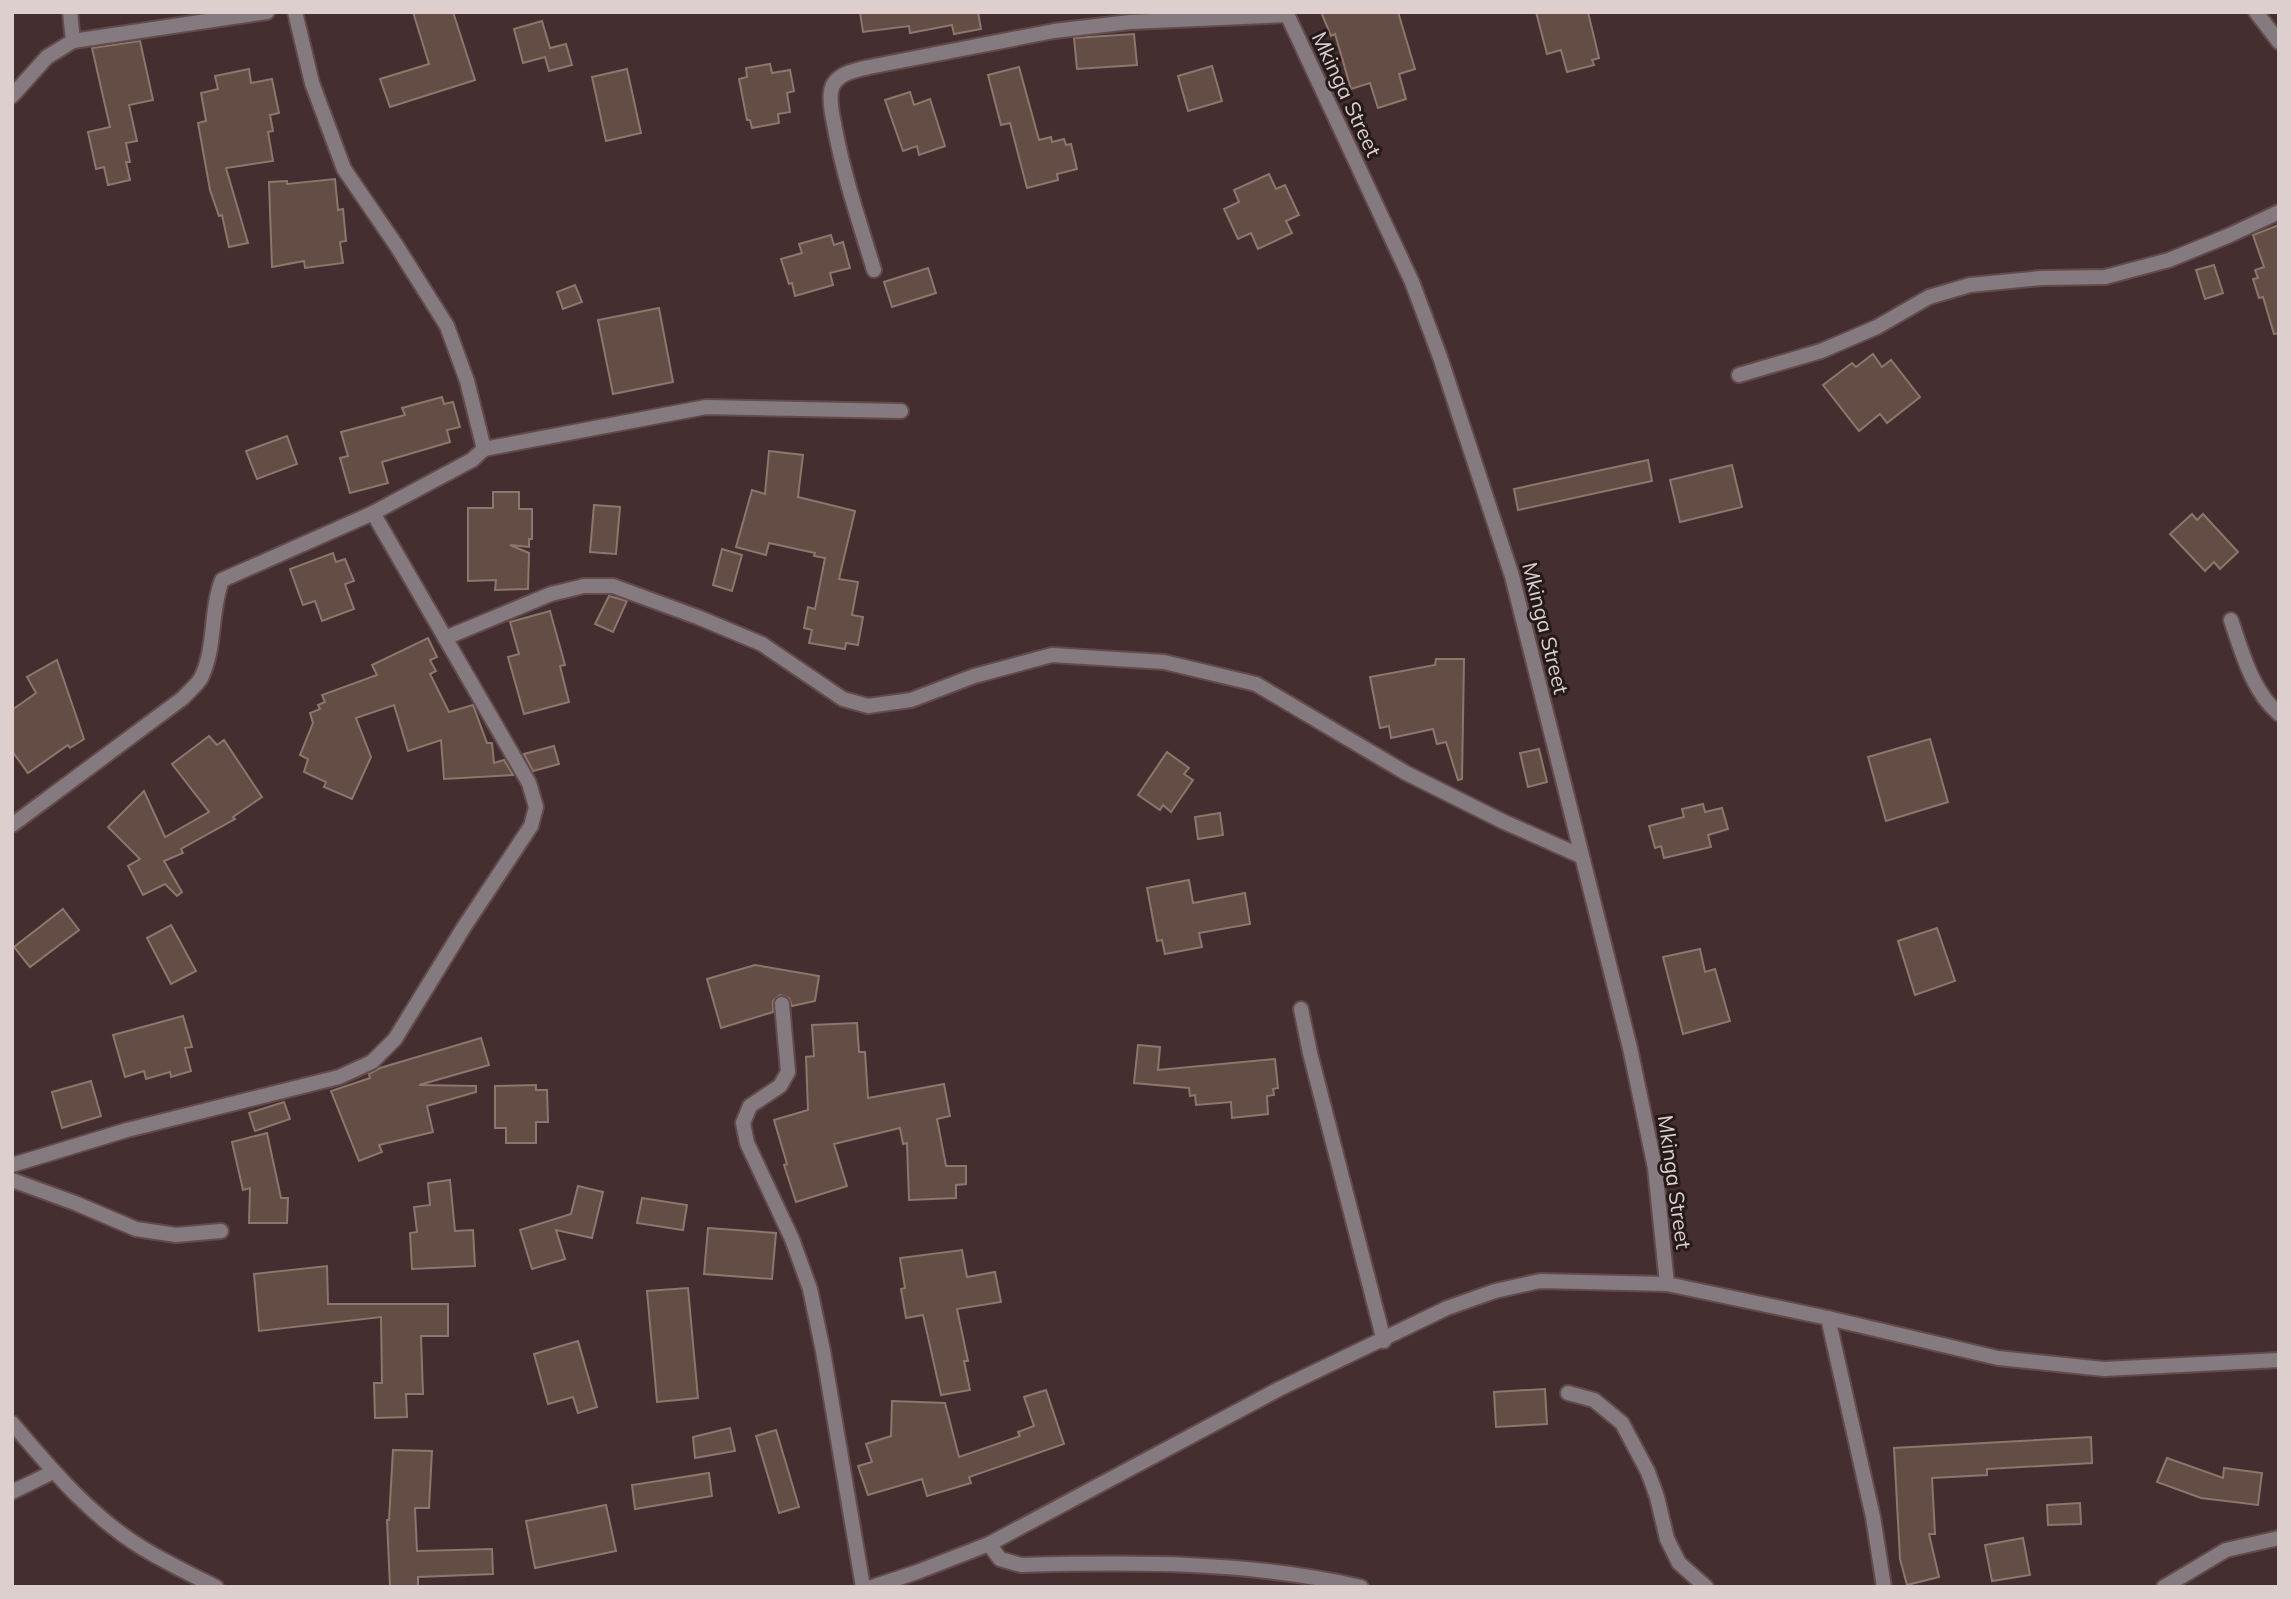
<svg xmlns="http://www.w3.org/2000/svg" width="2291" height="1599" font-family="Mulish,sans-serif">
<rect width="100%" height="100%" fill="#452e30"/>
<!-- building -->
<g fill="#634d44" stroke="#8d766b" stroke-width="2">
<polygon points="413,12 453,12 475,80 390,107 380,79 429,64"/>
<polygon points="860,12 978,12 981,29 954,34 952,25 910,33 909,26 863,32"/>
<polygon points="1321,12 1398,12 1415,69 1399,74 1406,99 1378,108 1370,83 1351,89 1335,34 1331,36"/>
<polygon points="1536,12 1588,12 1599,58 1592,60 1594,65 1567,72 1561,50 1547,54"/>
<polygon points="542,21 550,48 566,44 572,65 549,71 545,57 523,63 514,29"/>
<polygon points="1134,34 1137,65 1077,69 1074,38"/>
<polygon points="140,41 153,100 129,105 137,141 126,143 130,162 126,162 130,180 108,185 104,167 96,169 88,132 110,127 92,48"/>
<polygon points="770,64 772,73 790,70 794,91 787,93 790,112 778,114 779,123 752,128 750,120 747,120 739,79 747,77 746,68"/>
<polygon points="1212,66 1222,101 1188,111 1178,76"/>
<polygon points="1019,67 1039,140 1051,137 1052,142 1064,139 1066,145 1071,144 1077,169 1057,174 1058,180 1027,188 1010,123 1001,125 988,75"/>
<polygon points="249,69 251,83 272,79 279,113 270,115 273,131 268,132 273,161 226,168 248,243 229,247 222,215 219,216 210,190 198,123 206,121 201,93 218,89 215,76"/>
<polygon points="627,69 641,133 606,141 592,77"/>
<polygon points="910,92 914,105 930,99 945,146 919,155 917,146 903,151 885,100"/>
<polygon points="1269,174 1276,189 1285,185 1299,215 1286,221 1292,233 1258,249 1251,233 1238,239 1224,209 1239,202 1234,190"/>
<polygon points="335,179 338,210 343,209 346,241 340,242 343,263 305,268 304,261 272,267 269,182 287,181 287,184"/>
<polygon points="2279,225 2279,333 2274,334 2263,297 2259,298 2253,279 2258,278 2255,270 2264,267 2253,235"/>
<polygon points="831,235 834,245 843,242 850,268 830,273 833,285 795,296 792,283 789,284 781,259 802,253 799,244"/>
<polygon points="2214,265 2223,293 2205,299 2196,270"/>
<polygon points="928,268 936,293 892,307 884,282"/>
<polygon points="575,285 582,302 563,309 557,292"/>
<polygon points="659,308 673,382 613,394 598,320"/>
<polygon points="1873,354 1882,367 1891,360 1920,397 1887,423 1880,414 1859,431 1823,385 1852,363 1856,367"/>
<polygon points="442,397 444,404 453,402 460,427 447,430 450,442 382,462 388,483 350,493 340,458 348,456 341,432 405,415 402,408"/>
<polygon points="287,436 297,464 257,479 246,451"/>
<polygon points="769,451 803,455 798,497 855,511 839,579 858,582 852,615 863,617 858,645 846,643 845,649 809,643 812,630 804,628 808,607 815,609 825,558 814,556 815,553 769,543 766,555 736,547 752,490 765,494"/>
<polygon points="1648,460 1652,481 1518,510 1514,489"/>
<polygon points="1732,465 1742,507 1680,522 1670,480"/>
<polygon points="493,492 519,492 519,509 532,509 532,539 529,539 529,547 510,545 529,553 528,589 495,590 496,580 468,581 468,508 493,508"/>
<polygon points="594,505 620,507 616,554 590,552"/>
<polygon points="2192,514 2197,520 2203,514 2238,552 2220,569 2214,562 2205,571 2170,534"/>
<polygon points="722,549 742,555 732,591 713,585"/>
<polygon points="333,553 336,562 345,559 354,581 345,584 354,609 322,621 315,601 303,605 290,569"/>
<polygon points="609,596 627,601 613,632 595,624"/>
<polygon points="550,611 565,665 560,666 569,702 524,714 508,657 519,654 510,622"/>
<polygon points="428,638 437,657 430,660 436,671 430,674 449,712 473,705 487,743 492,743 494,763 504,760 513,775 444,779 441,740 408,751 394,705 356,718 371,757 352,799 324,787 326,782 304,772 308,759 300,755 313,723 310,713 320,709 318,705 325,702 322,695 377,675 372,665"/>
<polygon points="1436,659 1464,659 1462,779 1458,780 1446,742 1437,744 1433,729 1391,738 1389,726 1380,728 1370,677 1435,665"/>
<polygon points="57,660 84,739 70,748 68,745 28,773 12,751 12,710 36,693 27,677"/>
<polygon points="209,736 217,745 224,740 262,797 233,817 235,819 181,849 183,853 164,861 182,892 177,896 165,884 143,895 128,866 140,859 108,827 144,791 165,837 209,812 172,764"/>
<polygon points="1930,739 1948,802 1886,821 1868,757"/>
<polygon points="554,746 559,764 533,771 524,754"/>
<polygon points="1539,749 1547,782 1528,787 1520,753"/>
<polygon points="1167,752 1189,768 1184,774 1193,780 1171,812 1163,805 1160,810 1138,795"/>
<polygon points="1703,804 1705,812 1722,808 1728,829 1708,835 1711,847 1664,858 1661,846 1655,848 1649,826 1684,817 1682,809"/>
<polygon points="1220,813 1223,835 1198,839 1195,817"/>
<polygon points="1189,880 1193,903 1245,893 1250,924 1199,933 1202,947 1165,954 1162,940 1157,941 1147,888"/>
<polygon points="63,909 79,930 30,967 14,947"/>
<polygon points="171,925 196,971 171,984 147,938"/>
<polygon points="1937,928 1955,981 1915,995 1898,941"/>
<polygon points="1700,949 1705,972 1715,969 1730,1021 1683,1034 1663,957"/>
<polygon points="755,965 819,976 815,1001 792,1006 789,998 780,995 773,1001 773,1012 721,1028 707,979"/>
<polygon points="183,1016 192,1047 185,1048 191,1071 171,1077 170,1072 146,1079 144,1071 125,1077 113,1035"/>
<polygon points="857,1023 859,1052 865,1052 868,1098 944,1084 950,1116 937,1119 946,1166 966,1166 966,1184 956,1185 956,1198 909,1200 907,1143 903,1144 900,1128 834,1144 847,1186 796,1202 784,1165 787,1164 774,1120 808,1110 806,1057 814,1056 812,1025"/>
<polygon points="481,1038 489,1065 419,1085 476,1086 476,1092 427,1106 433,1132 379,1145 382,1152 359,1161 331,1091 370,1078 369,1074 380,1068"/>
<polygon points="1138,1045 1160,1047 1158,1070 1275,1059 1278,1088 1273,1089 1274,1095 1267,1096 1268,1114 1232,1118 1231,1102 1196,1105 1195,1095 1190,1096 1189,1088 1134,1083"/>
<polygon points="91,1081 101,1116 62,1128 52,1092"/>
<polygon points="536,1085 536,1090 547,1090 548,1122 536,1122 536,1143 506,1143 506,1128 495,1128 495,1086"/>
<polygon points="284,1102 290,1119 255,1131 249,1113"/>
<polygon points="267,1133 281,1198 288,1198 287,1223 249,1223 250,1188 243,1190 232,1142"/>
<polygon points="450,1180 455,1231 473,1230 475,1266 412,1269 410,1233 417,1232 414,1207 430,1205 428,1183"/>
<polygon points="578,1186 603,1192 592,1238 556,1230 565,1259 532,1269 520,1230 571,1214"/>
<polygon points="642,1198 687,1205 683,1230 637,1223"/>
<polygon points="708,1228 776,1233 772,1279 704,1274"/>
<polygon points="962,1250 967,1277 995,1272 1001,1302 957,1309 968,1361 964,1361 970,1390 941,1395 923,1315 906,1318 901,1289 905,1288 900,1258"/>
<polygon points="327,1266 328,1304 448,1304 448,1336 421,1336 423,1394 406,1394 407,1417 375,1418 374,1383 382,1383 381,1317 259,1331 254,1274"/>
<polygon points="688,1288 698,1398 657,1402 647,1291"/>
<polygon points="578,1341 597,1407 578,1413 573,1397 548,1404 534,1354"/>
<polygon points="1545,1389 1547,1424 1496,1427 1494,1392"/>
<polygon points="1046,1390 1064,1444 969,1477 971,1483 927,1496 922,1479 868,1495 858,1466 872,1462 866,1444 891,1436 892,1401 945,1403 959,1457 1020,1436 1018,1432 1034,1426 1024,1397"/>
<polygon points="730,1428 735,1451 695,1458 693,1437"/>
<polygon points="776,1430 799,1507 779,1513 756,1436"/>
<polygon points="2091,1437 2092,1463 1987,1469 1987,1475 1932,1478 1935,1534 1929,1534 1939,1577 1907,1585 1900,1559 1894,1448"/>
<polygon points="393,1450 432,1451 429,1508 415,1508 417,1551 492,1549 493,1574 418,1577 418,1587 390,1587 387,1520 389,1520"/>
<polygon points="2167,1458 2223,1478 2224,1468 2262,1473 2258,1505 2201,1498 2157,1482"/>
<polygon points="709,1473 712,1496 635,1509 632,1485"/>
<polygon points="2080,1503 2081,1524 2048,1525 2047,1505"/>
<polygon points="606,1505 616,1551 535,1568 526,1521"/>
<polygon points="2023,1538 2030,1575 1992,1581 1985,1545"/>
</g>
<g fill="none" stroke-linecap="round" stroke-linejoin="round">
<defs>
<g id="minor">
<polyline points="70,12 73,41"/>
<polyline points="1286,12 1412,282 1440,357 1512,576 1630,1048 1655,1168 1667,1284"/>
<polyline points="2256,12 2279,42"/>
<polyline points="12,96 47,57 73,41 267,12"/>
<path d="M874,270C860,224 844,177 835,129C833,118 829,103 831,92C833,74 855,70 869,67L1054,31L1130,22L1287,15"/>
<polyline points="1739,375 1821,351 1877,327 1929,297 1970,285 2041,278 2105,277 2169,260 2230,235 2279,212"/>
<polyline points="484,449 706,407 901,411"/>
<path d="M2231,620C2242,652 2252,691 2279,714"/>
<polyline points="445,638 551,594 584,586 613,586 700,618 762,644 843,699 868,706 911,700 974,676 1052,655 1164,662 1256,684 1406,773 1502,821 1581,856"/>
<path d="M12,825L183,698C188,692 197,685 201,678C216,648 210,611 222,580L373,513L472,460L484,449L467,381L447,326L396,245L344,169L312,83L295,12"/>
<polyline points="782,1004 788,1072 780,1086 750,1106 743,1123 747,1143 792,1239 810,1289 823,1351 863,1587"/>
<polyline points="1301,1009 1310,1053 1384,1341"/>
<polyline points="12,1165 127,1130 339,1077 372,1062 395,1039 464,927 531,826 536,807 529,783 373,513"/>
<polyline points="12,1180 75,1203 136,1229 176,1235 221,1231"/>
<polyline points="1828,1318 1873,1517 1884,1587"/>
<polyline points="1568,1393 1594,1400 1622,1423 1648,1472 1657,1497 1667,1539 1679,1563 1706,1587"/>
<polyline points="12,1492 53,1472"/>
<path d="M989,1544L1000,1559L1021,1565C1135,1562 1249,1561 1361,1587"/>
<polyline points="2164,1587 2226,1550 2279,1538"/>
</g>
<g id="tertiary">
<path d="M12,1423C51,1469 91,1517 144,1549C167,1563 192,1575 216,1587"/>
<polyline points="872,1587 917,1572 989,1544 1279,1389 1447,1308 1495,1291 1540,1281 1667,1284 1828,1318 1998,1358 2104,1369 2279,1360"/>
</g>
</defs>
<!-- minor casing -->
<use href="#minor" stroke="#614b4d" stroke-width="18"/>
<!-- tertiary casing -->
<use href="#tertiary" stroke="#614b4d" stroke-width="18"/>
<!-- minor -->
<use href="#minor" stroke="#847a7f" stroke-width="14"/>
<!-- tertiary -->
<use href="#tertiary" stroke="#847a7f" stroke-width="14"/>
</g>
<g text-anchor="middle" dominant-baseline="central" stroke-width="6" stroke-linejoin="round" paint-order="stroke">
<!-- street labels -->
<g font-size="21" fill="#decfcf" stroke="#241a1a">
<text transform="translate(1347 94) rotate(65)">Mkinga Street</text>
<text transform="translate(1546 628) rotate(76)">Mkinga Street</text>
<text transform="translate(1675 1182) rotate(82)">Mkinga Street</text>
</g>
</g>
<!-- border -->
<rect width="2291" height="1599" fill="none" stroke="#decfcf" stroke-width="28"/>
</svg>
